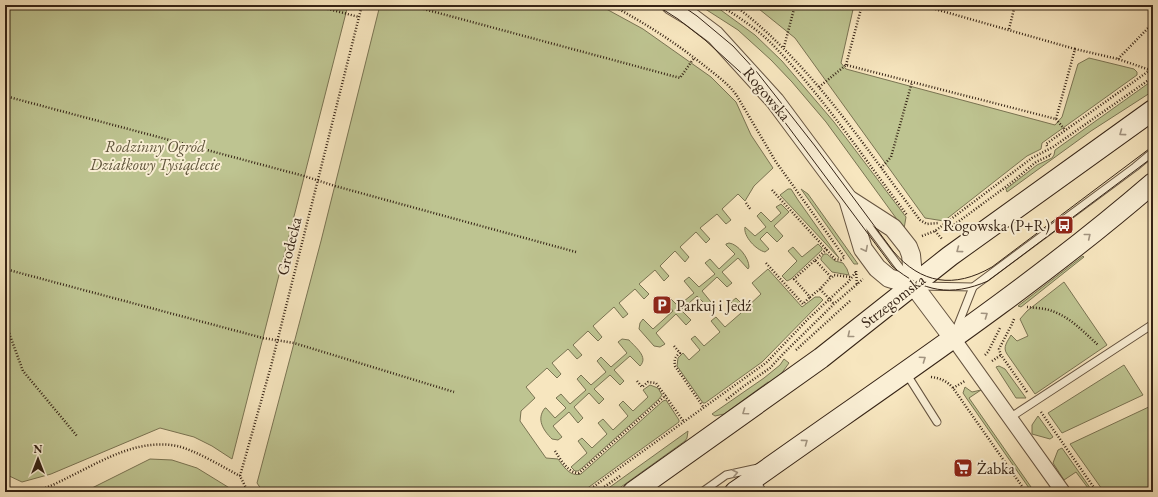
<svg xmlns="http://www.w3.org/2000/svg" width="1158" height="497" font-family="'EB Garamond',serif">
<rect width="100%" height="100%" fill="#f7e6bf"/>
<filter id="stains"><feTurbulence type="fractalNoise" baseFrequency=".005" numOctaves="4"/><feColorMatrix values="0 0 0 0 .2 0 0 0 0 .09 0 0 0 0 .02 0 0 0 .5 -.17"/></filter>
<radialGradient id="worn" r=".72"><stop offset=".6" stop-color="#630" stop-opacity="0"/><stop offset="1" stop-color="#630" stop-opacity=".3"/></radialGradient>
<!-- green -->
<g fill="#bec491" stroke="#7a7453">
<polygon points="5,5 348,5 232,459 212,446 194,437 160,428 51,474 22,482 5,474"/>
<path d="M380,5H599L643,29L711,77L736,102L751,135L773,168L754,186L745,201L738,194L722,209L731,220L726,224L717,214L700,228L710,239L706,243L696,232L680,247L689,257L685,262L675,251L660,266L669,276L664,281L655,270L639,284L649,294L644,299L635,289L619,303L628,314L623,318L614,307L593,326L602,337L598,341L588,331L573,345L582,355L577,359L568,349L552,363L561,374L557,378L547,368L526,387L535,398L521,411L520,421L546,458L558,459C564,467 570,477 581,474L663,401L666,400L679,420V422L582,492H263L257,483L321,241Z"/>
<polygon points="699,5 713,5 718,8 755,35 782,61 834,122 906,217 904,229 826,122 792,82 771,60 738,30"/>
<polygon points="754,5 854,5 841,63 846,69 1055,125 1062,117 1078,64 1089,58 1134,69 1137,72 1137,75 1042,143 1041,149 1027,156 944,221 925,218 795,38"/>
<polygon points="1153,80 1153,91 1091,131 1007,192 1006,189 1037,165 1052,158 1054,155 1055,150"/>
<polygon points="788,189 791,189 798,200 839,258 780,195"/>
<polygon points="801,189 808,194 858,264 854,264"/>
<path d="M781,204L789,212L774,226L783,236L777,242L767,232L760,239L769,249L765,252C756,250 743,236 745,227L755,236L766,227L757,216L761,212L771,222L781,213L776,207Z"/>
<path d="M729,243C738,244 749,258 749,267L748,269L738,258L722,272L732,283L727,287L717,277L702,291L711,302L707,306L697,296L681,310L691,320L686,325L676,314L656,333L665,344L660,347L654,346L639,329L640,323L643,319L653,329L673,311L664,300L668,296L678,306L694,293L684,281L689,277L699,287L715,274L705,263L710,259L719,269L735,254L726,245V244Z"/>
<polygon points="818,244 822,248 822,250 791,279 787,281 782,276 797,261 788,251 793,247 802,257"/>
<polygon points="824,254 827,254 835,261 843,263 847,269 849,275 832,272 821,260 821,258"/>
<polygon points="1083,256 1084,257 1021,307 1018,306"/>
<polygon points="768,269 802,307 815,297 820,297 823,300 762,362 705,403 703,403 677,366 678,358 683,353 689,360 700,350 691,339 695,336 704,346 720,332 711,321 716,317 725,327 741,313 731,302 736,298 746,308 761,294 752,283"/>
<path d="M1064,282L1107,345L1035,394L1007,354C1002,347 1008,341 1011,335L1017,341L1028,336L1020,319L1027,311Z"/>
<path d="M622,339L629,340C635,347 649,357 640,366L630,356L614,370L624,381L620,385L610,375L594,389L604,399L599,404L589,393L574,407L583,418L578,423L569,412L553,426L562,437L558,440L552,439C543,430 536,419 545,408H546L555,418L566,408L556,398L561,394L570,404L586,390L577,379L581,375L591,385L606,372L597,361L601,357L611,367L627,353L618,342Z"/>
<polygon points="784,359 789,363 781,374 770,383 768,382 724,414 715,416 712,414 764,378 780,365"/>
<polygon points="1124,365 1143,395 1062,433 1048,413"/>
<polygon points="999,366 1005,369 1026,398 1016,398 996,367"/>
<polygon points="650,385 658,388 662,395 659,399 582,468 578,471 575,471 571,467 587,453 578,441 582,438 592,448 607,434 598,423 603,419 613,430 628,416 619,405 623,401 633,411 648,397 643,390"/>
<polygon points="965,387 972,392 981,390 969,398 1031,487 1029,488 967,399 963,393"/>
<polygon points="1153,405 1153,492 1104,492 1070,444"/>
<polygon points="1038,416 1053,437 1050,439 1032,434 1032,425"/>
<polygon points="688,431 687,438 685,441 614,492 603,492"/>
<polygon points="1062,448 1093,492 1091,492 1076,472 1064,480 1053,463 1058,450"/>
<polygon points="150,459 172,460 197,468 236,492 85,492 84,491 88,490"/>
</g>
<g fill="none" stroke-linecap="round" stroke-linejoin="round">
<defs>
<g id="service">
<polyline points="859,213 909,280"/>
<polyline points="919,286 973,287"/>
<polyline points="956,330 973,287 1135,167 1153,152"/>
<polyline points="906,373 937,422"/>
<polyline points="1011,417 1153,324"/>
<polyline points="755,480 763,492"/>
<polyline points="702,492 726,475 758,468"/>
</g>
<polyline id="minor" points="953,338 1063,492"/>
<g id="tertiary">
<polyline points="671,5 691,17 715,35 775,101 848,199 863,249 877,268 889,278 914,286"/>
<polyline points="848,199 893,228 908,247 911,255 914,286 953,338"/>
</g>
<g id="secondary">
<polyline points="633,492 821,358 950,256 1153,110"/>
<path d="M735,492C876,391 1022,296 1153,183"/>
</g>
</defs>
<!-- service casing -->
<use href="#service" stroke="#665440" stroke-width="9"/>
<!-- minor casing -->
<use href="#minor" stroke="#665440" stroke-width="16"/>
<!-- tertiary casing -->
<use href="#tertiary" stroke="#665440" stroke-width="20"/>
<!-- secondary casing -->
<use href="#secondary" stroke="#352315" stroke-width="22"/>
<!-- path -->
<g stroke="#352315" stroke-width="2.5" stroke-dasharray="1 2" stroke-linecap="butt">
<polyline points="313,5 359,17"/>
<polyline points="409,5 680,78 694,58"/>
<path d="M611,5C645,23 676,43 706,67C717,76 729,84 737,96L776,162L845,258"/>
<path d="M719,5C736,15 754,27 769,41C821,93 862,156 907,215"/>
<path d="M734,5C811,63 863,145 920,220L927,224L939,223"/>
<polyline points="921,5 1075,49"/>
<polyline points="1009,29 1015,5"/>
<polyline points="784,47 795,5"/>
<polyline points="1118,59 1153,23"/>
<polyline points="846,65 862,5"/>
<polyline points="819,87 846,65 1056,119 1075,49 1118,59 1150,70"/>
<polyline points="5,96 304,176 335,186 576,252"/>
<polyline points="1056,119 1065,130"/>
<polyline points="1047,146 1046,144 1153,68"/>
<polyline points="881,168 891,157 912,82"/>
<polyline points="772,190 835,259 841,260 845,257"/>
<polyline points="746,203 751,210"/>
<polyline points="947,230 1011,183 1036,162 1051,155 1049,153"/>
<polyline points="935,231 942,239"/>
<polyline points="922,236 935,231 1032,158 1053,147 1153,77"/>
<polyline points="815,260 827,249"/>
<polyline points="766,263 803,304 810,297"/>
<polyline points="5,269 263,338 294,343 454,392"/>
<polyline points="856,271 857,284"/>
<polyline points="832,277 834,275 851,277"/>
<polyline points="820,289 810,297 794,279 815,260 831,277 820,289 834,304"/>
<path d="M1027,307C1035,308 1045,308 1052,311C1070,317 1085,333 1098,345"/>
<polyline points="1014,319 1012,324 999,349 1001,355 1027,392"/>
<polyline points="5,322 23,371 77,436"/>
<path d="M674,346L680,353C675,357 674,360 675,366L704,408"/>
<polyline points="796,350 851,300"/>
<polyline points="985,355 988,352 1000,328"/>
<polyline points="992,361 1001,355"/>
<path d="M931,377C940,378 947,381 953,388L1026,492"/>
<polyline points="637,381 642,387 648,382 656,383 684,422"/>
<polyline points="953,388 965,381"/>
<polyline points="726,400 744,386 770,368 785,352 834,304 863,279"/>
<polyline points="1041,412 1097,492"/>
<path d="M555,451C561,460 568,473 579,473L666,395"/>
<path d="M5,487C8,489 13,491 16,492C33,495 51,486 65,479C100,462 137,438 177,446C195,450 223,467 240,476"/>
<polyline points="248,492 240,476 271,366 362,5"/>
<polyline points="586,492 767,362 808,319 848,282 856,272"/>
<polyline points="597,492 620,476"/>
</g>
<!-- service -->
<use href="#service" stroke="#faefd5" stroke-width="7"/>
<!-- minor -->
<use href="#minor" stroke="#faefd5" stroke-width="14"/>
<!-- tertiary -->
<use href="#tertiary" stroke="#faefd5" stroke-width="18"/>
<!-- secondary -->
<use href="#secondary" stroke="#faefd5" stroke-width="20"/>
<!-- tram -->
<g stroke="#352315" stroke-width="1">
<path d="M656,5L678,19L705,40L749,80L772,105L892,266C923,292 951,297 988,281L1153,157"/>
<path d="M681,5L697,16L733,46L756,71L815,146L893,251C921,284 954,289 992,267L1153,146"/>
</g>
</g>
<!-- one-way arrows -->
<defs><path id="oneway-chevron" d="M-2-3.5L2.5 0L-2 3.5" fill="none" stroke-width="1.6" stroke-linecap="round" stroke-linejoin="round"/></defs>
<g stroke="#a1937f">
<use href="#oneway-chevron" transform="translate(1122 133) rotate(144)"/>
<use href="#oneway-chevron" transform="translate(1088 236) rotate(-39)"/>
<use href="#oneway-chevron" transform="translate(865 249) rotate(63)"/>
<use href="#oneway-chevron" transform="translate(959 250) rotate(143)"/>
<use href="#oneway-chevron" transform="translate(985 315) rotate(-35)"/>
<use href="#oneway-chevron" transform="translate(850 335) rotate(141)"/>
<use href="#oneway-chevron" transform="translate(923 359) rotate(-35)"/>
<use href="#oneway-chevron" transform="translate(745 412) rotate(145)"/>
<use href="#oneway-chevron" transform="translate(805 442) rotate(-36)"/>
<use href="#oneway-chevron" transform="translate(735 473) rotate(-12)"/>
</g>
<!-- icons -->
<defs>
<symbol id="bus-square" viewBox="-11 -11 22 22"><rect x="-9" y="-9" width="18" height="18" rx="4" fill="#8f2418" stroke="#faefd5"/><path d="M-5-6H5V4H4V6H2V4H-2V6H-4V4H-5ZM-3.5-4V0h7V-4ZM-3.5 1.2v1.5H-2V1.2ZM2 1.2v1.5H3.5V1.2Z" fill="#fff"/></symbol>
<symbol id="parking-square" viewBox="-11 -11 22 22"><rect x="-9" y="-9" width="18" height="18" rx="4" fill="#8f2418" stroke="#faefd5"/><path d="M-3.5-5.5H1a3.5 3.5 0 0 1 0 7H-1V5.5H-3.5ZM-1-3.4V-.6H.8a1.4 1.4 0 0 0 0-2.8Z" fill="#fff"/></symbol>
<symbol id="supermarket-square" viewBox="-11 -11 22 22"><rect x="-9" y="-9" width="18" height="18" rx="4" fill="#8f2418" stroke="#faefd5"/><path d="M-6-5.5h2.5l.6 2H6L4.5 2H-2.5L-4.4-4H-6ZM-1.5 3.2a1.3 1.3 0 1 0 .1 0ZM3 3.2a1.3 1.3 0 1 0 .1 0Z" fill="#fff"/></symbol>
</defs>
<g fill-rule="evenodd">
<use href="#bus-square" x="1053" y="214" width="22" height="22"/>
<use href="#parking-square" x="651" y="294" width="22" height="22"/>
<use href="#supermarket-square" x="952" y="457" width="22" height="22"/>
</g>
<g text-anchor="middle" dominant-baseline="central" stroke-width="4" stroke-linejoin="round" paint-order="stroke">
<!-- street labels -->
<g font-size="16" fill="#352315" stroke="#faefd5">
<text transform="translate(767 94) rotate(50)">Rogowska</text>
<text transform="translate(289 246) rotate(-76)">Grodecka</text>
<text transform="translate(893 301) rotate(-38)">Strzegomska</text>
</g>
<!-- park labels -->
<g font-size="16" font-style="italic" fill="#5e533a" stroke="#faefd5">
<text x="155" y="146">Rodzinny Ogród<tspan x="155" dy="18">Działkowy Tysiąclecie</tspan></text>
</g>
<!-- poi labels -->
<g font-size="16" fill="#352315" stroke="#faefd5" text-anchor="start">
<text x="1050" y="225" text-anchor="end">Rogowska (P+R)</text>
<text x="676" y="305">Parkuj i Jedź</text>
<text x="977" y="468">Żabka</text>
</g>
</g>
<!-- margin -->
<rect width="1158" height="497" fill="none" stroke="#f7e6bf" stroke-width="20"/>
<rect x="6" y="6" width="1146" height="485" fill="none" stroke="#352315" stroke-width="2"/>
<rect x="10" y="10" width="1138" height="477" fill="none" stroke="#352315"/>
<!-- north arrow -->
<g transform="translate(38 459)" stroke="#faefd5" stroke-width="3" paint-order="stroke">
<path d="M0-3L7 15L0 10L-7 15Z" fill="#352315"/>
<text y="-6" font-size="11" font-weight="bold" text-anchor="middle" fill="#352315">N</text>
</g>
<rect width="100%" height="100%" filter="url(#stains)"/>
<rect width="100%" height="100%" fill="url(#worn)"/>
</svg>
